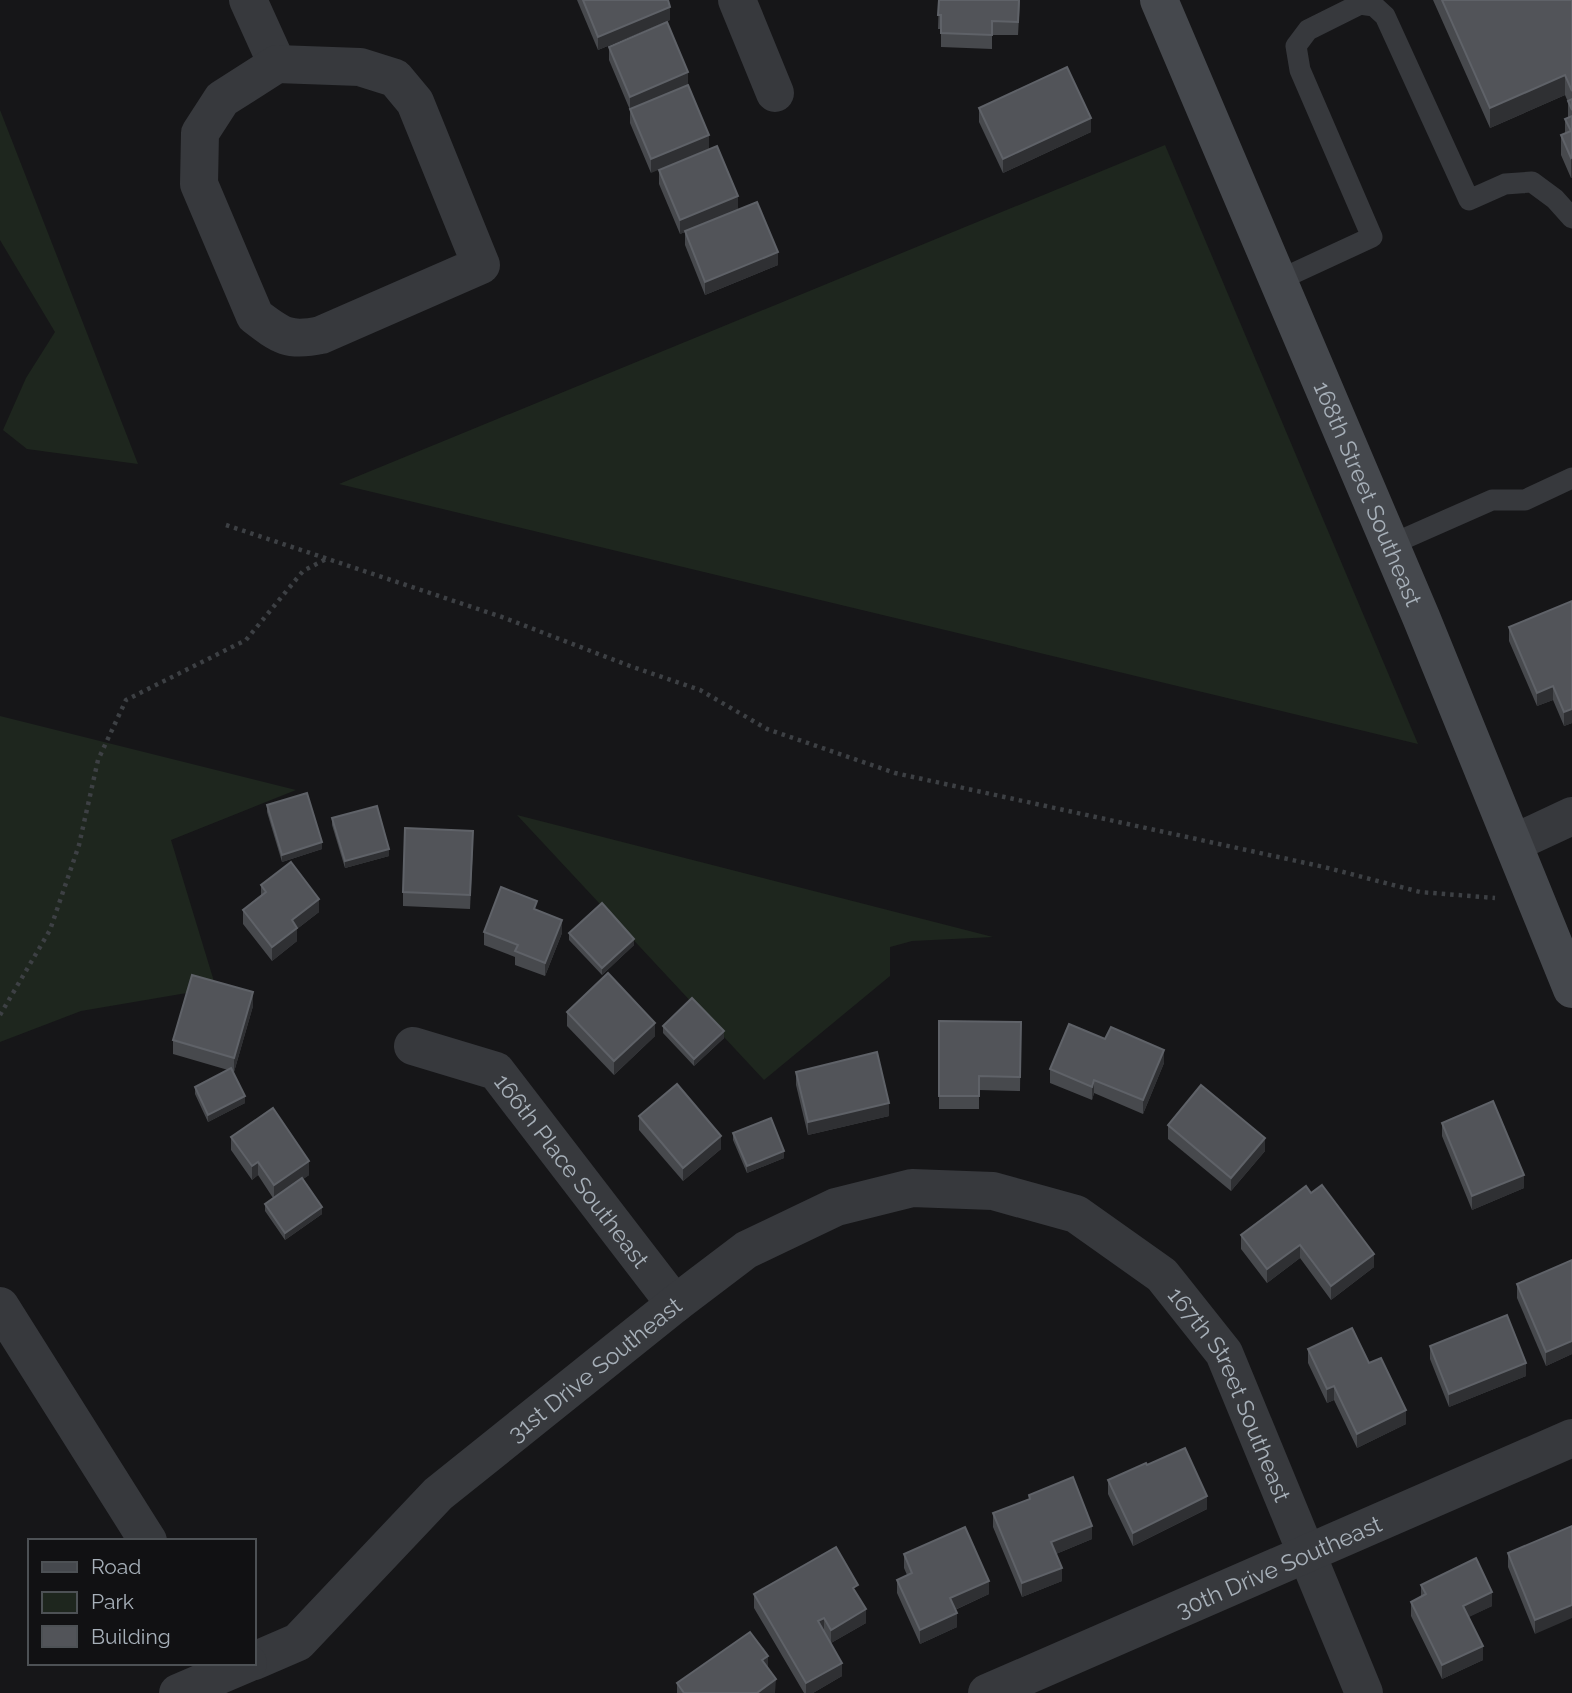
<svg xmlns="http://www.w3.org/2000/svg" width="1572" height="1693" font-family="Raleway,sans-serif">
<rect width="100%" height="100%" fill="#161618"/>
<!-- green -->
<g fill="#1e261e">
<polygon points="0,110 138,464 27,449 3,430 26,378 55,332 0,240"/>
<polygon points="1165,145 1418,744 339,484"/>
<polygon points="0,716 296,790 171,840 216,988 81,1011 0,1042"/>
<polygon points="517,815 993,937 912,941 890,947 890,976 764,1080"/>
</g>
<g fill="none" stroke-linecap="round" stroke-linejoin="round">
<!-- path -->
<g stroke="#3d4044" stroke-width="4.5" stroke-dasharray="3.5 5" stroke-linecap="butt">
<polyline points="226,525 502,617 630,666 700,690 767,729 895,773 1324,867 1420,892 1495,898"/>
<polyline points="0,1015 50,930 79,845 98,760 126,700 246,640 303,571 328,558"/>
</g>
<!-- lane -->
<g stroke="#37393d" stroke-width="21">
<polyline points="1279,280 1372,237 1300,70 1296,46 1308,30 1360,4 1374,6 1385,16 1469,200 1505,184 1532,182 1555,199 1572,218"/>
<polyline points="1390,545 1492,500 1525,500 1572,478"/>
</g>
<!-- street -->
<g stroke="#37393d" stroke-width="38">
<polyline points="248,0 277,64"/>
<polyline points="737,0 775,93"/>
<path d="M277,64L360,67L395,78L415,102L481,265L321,335C289,342 281,336 255,316L199,184L200,133L222,99Z"/>
<polyline points="1514,843 1572,816"/>
<path id="s1" d="M413,1046L496,1071L675,1304"/>
<polyline points="0,1306 148,1541"/>
<path id="s2" d="M254,1661L298,1642L438,1494L675,1304L746,1250L836,1207L912,1188L993,1191L1076,1214L1162,1275L1224,1353L1364,1693"/>
<polyline points="178,1693 248,1663"/>
<path id="s3" d="M987,1693L1572,1438"/>
</g>
<!-- secondary -->
<path stroke="#45484d" stroke-width="38" id="s4" d="M1159,0L1421,617L1572,989"/>
</g>
<!-- wall -->
<g fill="#47494d">
<polygon points="577,0 668,0 670,20 598,50"/>
<polygon points="939,0 1020,0 1018,35 992,35 992,49 941,47 941,29 938,29"/>
<polygon points="1433,0 1572,0 1572,177 1571,178 1561,155 1561,135 1565,134 1565,119 1568,118 1568,102 1565,95 1490,128"/>
<polygon points="667,22 651,173 630,123 630,110 609,60 609,47"/>
<polygon points="979,108 1091,132 1003,173 979,122"/>
<polygon points="659,170 738,209 778,265 705,295 685,245 685,232 680,234 659,184"/>
<polygon points="1572,601 1572,723 1564,726 1553,700 1537,706 1509,641 1509,627"/>
<polygon points="267,805 322,849 282,862 267,812"/>
<polygon points="332,818 389,856 345,868 332,825"/>
<polygon points="473,845 470,909 403,906 403,892"/>
<polygon points="261,885 319,912 297,929 297,941 272,961 243,924 243,910 261,896"/>
<polygon points="537,910 562,933 545,976 515,965 515,957 484,945 484,932"/>
<polygon points="569,933 634,945 602,975 569,940"/>
<polygon points="253,1006 234,1072 232,1071 245,1103 208,1122 195,1094 195,1087 228,1070 173,1054 173,1040"/>
<polygon points="567,1012 655,1036 614,1075 567,1026"/>
<polygon points="939,1021 1021,1022 1020,1091 979,1090 979,1109 939,1109"/>
<polygon points="663,1026 724,1038 694,1066 663,1033"/>
<polygon points="1164,1063 1143,1114 1094,1093 1092,1100 1050,1083 1050,1069"/>
<polygon points="796,1072 889,1116 808,1135 796,1085"/>
<polygon points="639,1116 721,1149 683,1181 639,1130"/>
<polygon points="1442,1123 1524,1188 1472,1210 1442,1136"/>
<polygon points="1168,1125 1265,1151 1231,1191 1168,1139"/>
<polygon points="733,1133 784,1158 747,1173 733,1140"/>
<polygon points="231,1137 309,1175 303,1179 322,1214 285,1240 265,1211 265,1204 273,1198 258,1175 252,1180 231,1150"/>
<polygon points="1306,1186 1374,1267 1331,1300 1300,1258 1267,1283 1241,1249 1241,1235"/>
<polygon points="1572,1260 1572,1354 1546,1366 1517,1298 1517,1284"/>
<polygon points="1430,1346 1526,1376 1449,1407 1430,1359"/>
<polygon points="1308,1349 1369,1363 1406,1424 1357,1448 1334,1400 1327,1403 1308,1363"/>
<polygon points="1147,1465 1207,1509 1133,1546 1108,1494 1108,1480"/>
<polygon points="1029,1495 1092,1539 1056,1554 1062,1581 1022,1597 993,1527 993,1513 1029,1499"/>
<polygon points="1572,1526 1535,1634 1508,1567 1508,1553"/>
<polygon points="904,1554 989,1594 955,1610 957,1627 920,1644 897,1593 897,1580 907,1575 904,1568"/>
<polygon points="1421,1585 1492,1606 1468,1617 1483,1660 1442,1679 1411,1616 1411,1602 1421,1597"/>
<polygon points="754,1594 858,1595 866,1623 831,1643 842,1676 813,1693 804,1693 754,1608"/>
<polygon points="768,1668 775,1693 677,1693 677,1683"/>
</g>
<!-- shaded-wall -->
<g fill="#2f3033">
<polygon points="670,7 670,20 598,50 598,37"/>
<polygon points="688,72 688,86 630,110 630,97"/>
<polygon points="1565,75 1565,95 1490,128 1490,108"/>
<polygon points="1091,118 1091,132 1003,173 1003,159"/>
<polygon points="709,135 709,149 651,173 651,159"/>
<polygon points="1572,157 1572,177 1571,178 1571,158"/>
<polygon points="738,196 738,210 680,234 680,220"/>
<polygon points="778,252 778,265 705,295 705,282"/>
<polygon points="1553,686 1553,700 1537,706 1537,693"/>
<polygon points="1572,709 1572,723 1564,726 1564,712"/>
<polygon points="322,842 322,849 282,862 282,855"/>
<polygon points="389,849 389,856 345,868 345,861"/>
<polygon points="319,899 319,912 297,929 297,941 272,961 272,947 292,920"/>
<polygon points="562,920 562,933 545,976 545,963"/>
<polygon points="634,939 634,945 602,975 602,968"/>
<polygon points="253,992 253,1006 234,1072 234,1058"/>
<polygon points="655,1023 655,1036 614,1075 614,1061"/>
<polygon points="724,1031 724,1038 694,1066 694,1059"/>
<polygon points="1164,1050 1164,1063 1143,1114 1143,1100"/>
<polygon points="1094,1080 1094,1093 1092,1100 1092,1087"/>
<polygon points="245,1096 245,1103 208,1122 208,1115"/>
<polygon points="889,1103 889,1116 808,1135 808,1122"/>
<polygon points="721,1136 721,1149 683,1181 683,1168"/>
<polygon points="1265,1138 1265,1151 1231,1191 1231,1178"/>
<polygon points="784,1151 784,1158 747,1173 747,1166"/>
<polygon points="309,1161 309,1175 274,1199 274,1185"/>
<polygon points="258,1162 258,1175 252,1180 252,1166"/>
<polygon points="1524,1175 1524,1188 1472,1210 1472,1196"/>
<polygon points="322,1207 322,1214 285,1240 285,1233"/>
<polygon points="1300,1245 1300,1258 1267,1283 1267,1269"/>
<polygon points="1374,1254 1374,1267 1331,1300 1331,1286"/>
<polygon points="1572,1341 1572,1354 1546,1366 1546,1352"/>
<polygon points="1526,1363 1526,1376 1449,1407 1449,1394"/>
<polygon points="1334,1386 1334,1400 1327,1403 1327,1389"/>
<polygon points="1406,1410 1406,1424 1357,1448 1357,1434"/>
<polygon points="1207,1496 1207,1509 1133,1546 1133,1533"/>
<polygon points="1092,1526 1092,1539 1051,1556 1051,1542"/>
<polygon points="1062,1568 1062,1581 1022,1597 1022,1583"/>
<polygon points="989,1581 989,1594 950,1612 950,1598"/>
<polygon points="1492,1592 1492,1606 1463,1620 1463,1606"/>
<polygon points="1572,1605 1572,1618 1535,1634 1535,1620"/>
<polygon points="866,1609 866,1623 831,1643 831,1630"/>
<polygon points="957,1613 957,1627 920,1644 920,1630"/>
<polygon points="824,1618 824,1631 818,1621"/>
<polygon points="1483,1646 1483,1660 1442,1679 1442,1665"/>
<polygon points="768,1656 768,1670 762,1660"/>
<polygon points="842,1663 842,1676 813,1693 806,1693 806,1683"/>
<polygon points="776,1679 775,1693 757,1693"/>
</g>
<!-- building -->
<g fill="#525459" stroke="#5f6268" stroke-width="2">
<polygon points="583,0 668,0 670,7 598,37"/>
<polygon points="939,0 1019,0 1018,22 992,21 992,35 941,33 941,15 938,15"/>
<polygon points="1442,0 1572,0 1572,91 1565,75 1490,108"/>
<polygon points="667,22 688,72 630,97 609,47"/>
<polygon points="1067,67 1091,118 1003,159 979,108"/>
<polygon points="688,85 709,135 651,159 630,109"/>
<polygon points="1572,99 1572,110 1568,101"/>
<polygon points="1572,116 1572,157 1571,158 1561,135 1571,131 1565,119"/>
<polygon points="717,146 738,196 680,220 659,170"/>
<polygon points="757,202 778,252 705,282 685,231"/>
<polygon points="1572,601 1572,709 1564,712 1553,686 1537,693 1509,627"/>
<polygon points="307,793 322,842 282,855 267,805"/>
<polygon points="377,806 389,849 345,861 332,818"/>
<polygon points="405,828 473,831 470,895 403,892"/>
<polygon points="291,862 319,899 292,920 297,928 272,947 243,910 266,892 261,885"/>
<polygon points="501,887 537,901 534,909 562,920 545,963 515,951 518,945 484,932"/>
<polygon points="602,903 634,939 602,968 569,933"/>
<polygon points="608,973 655,1023 614,1061 567,1012"/>
<polygon points="192,975 253,992 234,1058 173,1040"/>
<polygon points="692,998 724,1031 694,1059 663,1026"/>
<polygon points="939,1021 1021,1022 1020,1077 979,1076 979,1096 939,1096"/>
<polygon points="1069,1024 1105,1039 1111,1027 1164,1050 1143,1100 1094,1080 1092,1087 1050,1069"/>
<polygon points="877,1052 889,1103 808,1122 796,1072"/>
<polygon points="231,1068 245,1096 208,1115 195,1087"/>
<polygon points="677,1084 721,1136 683,1168 639,1116"/>
<polygon points="1201,1085 1265,1138 1231,1178 1168,1125"/>
<polygon points="1493,1101 1524,1175 1472,1196 1442,1123"/>
<polygon points="273,1108 309,1161 274,1185 258,1162 252,1166 231,1137"/>
<polygon points="771,1118 784,1151 747,1166 733,1133"/>
<polygon points="302,1178 322,1207 285,1233 265,1204"/>
<polygon points="1322,1185 1374,1254 1331,1286 1300,1245 1267,1269 1241,1235 1306,1186 1311,1193"/>
<polygon points="1572,1260 1572,1341 1546,1352 1517,1284"/>
<polygon points="1507,1315 1526,1363 1449,1394 1430,1346"/>
<polygon points="1352,1328 1369,1363 1381,1358 1406,1410 1357,1434 1334,1386 1327,1389 1308,1349"/>
<polygon points="1185,1448 1207,1496 1133,1533 1108,1480 1146,1463 1147,1465"/>
<polygon points="1073,1477 1092,1526 1051,1542 1062,1568 1022,1583 993,1513 1030,1499 1029,1495"/>
<polygon points="1572,1526 1572,1605 1535,1620 1508,1553"/>
<polygon points="965,1527 989,1581 950,1598 957,1613 920,1630 897,1580 912,1573 904,1554"/>
<polygon points="836,1547 858,1585 853,1588 866,1609 831,1630 824,1618 818,1621 842,1663 806,1683 754,1594"/>
<polygon points="1476,1558 1492,1592 1463,1606 1483,1646 1442,1665 1411,1602 1426,1594 1421,1585"/>
<polygon points="750,1632 768,1656 762,1660 776,1679 757,1693 684,1693 677,1683"/>
</g>
<g text-anchor="middle" dominant-baseline="central" stroke-width="5" stroke-linejoin="round" paint-order="stroke">
<!-- street labels -->
<g font-size="23" fill="#a7b0b9" stroke="#111113">
<text stroke="none"><textPath href="#s4" startOffset="536">168th Street Southeast</textPath></text>
<text stroke="none"><textPath href="#s1" startOffset="212">166th Place Southeast</textPath></text>
<text stroke="none"><textPath href="#s2" startOffset="452">31st Drive Southeast</textPath></text>
<text stroke="none"><textPath href="#s2" startOffset="1234">167th Street Southeast</textPath></text>
<text stroke="none"><textPath href="#s3" startOffset="318">30th Drive Southeast</textPath></text>
</g>
</g>
<!-- legend -->
<rect x="28" y="1539" width="228" height="126" fill="#111113" stroke="#4d5155" stroke-width="2"/>
<rect x="42" y="1562" width="35" height="10" fill="#45484d" stroke="#4d5155" stroke-width="2"/>
<text x="91" y="1574" font-size="21" fill="#a7b0b9">Road</text>
<rect x="42" y="1592" width="35" height="21" fill="#1e261e" stroke="#4d5155" stroke-width="2"/>
<text x="91" y="1609" font-size="21" fill="#a7b0b9">Park</text>
<rect x="42" y="1626" width="35" height="21" fill="#525459" stroke="#4d5155" stroke-width="2"/>
<text x="91" y="1644" font-size="21" fill="#a7b0b9">Building</text>
</svg>
